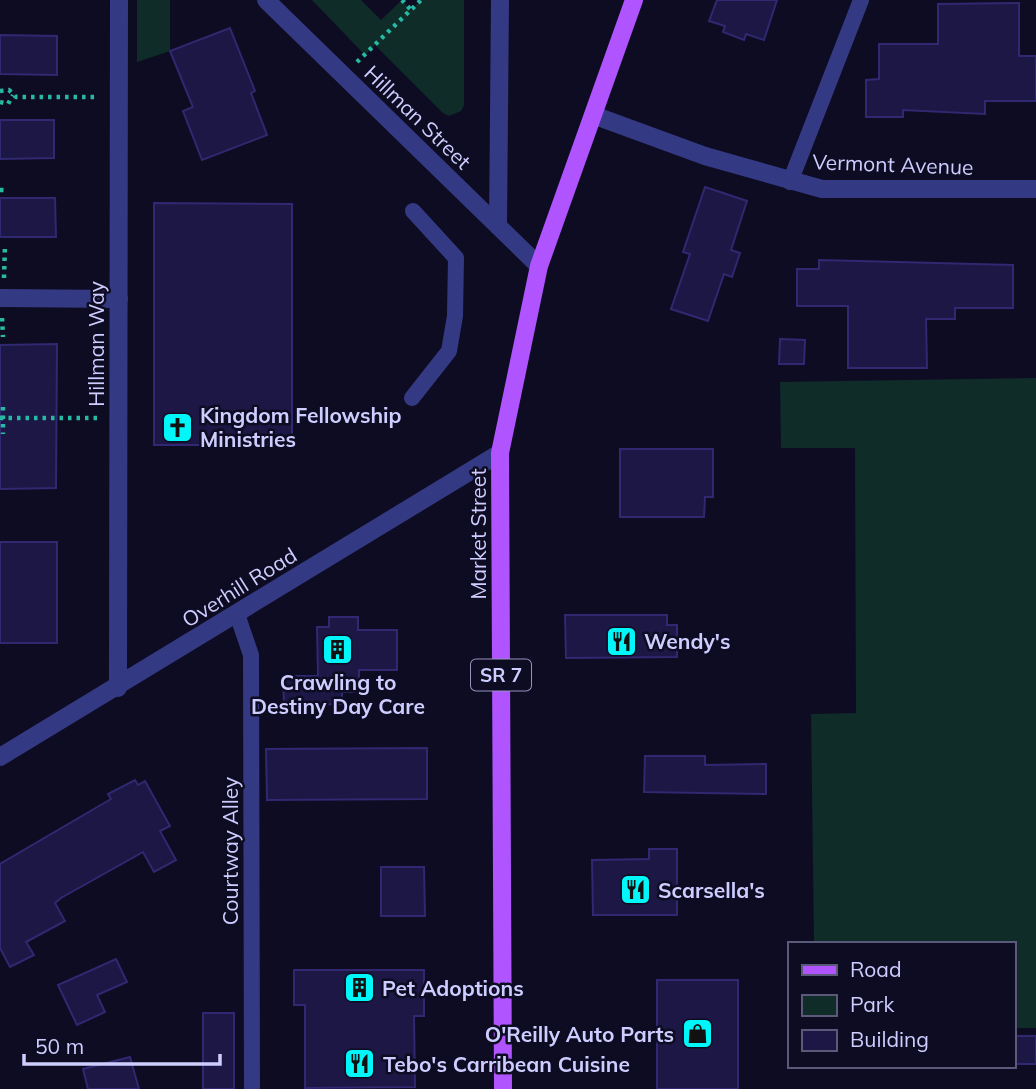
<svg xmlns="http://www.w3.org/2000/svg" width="1036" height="1089" font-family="Mulish,sans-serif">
<rect width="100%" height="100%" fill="#0e0c22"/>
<!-- green -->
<g fill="#0f2c28">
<polygon points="137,0 170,0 170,51 137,62"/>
<polygon points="312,0 361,0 381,20 402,0 411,10 421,0 464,0 464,105 461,111 449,116 443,113 375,45 365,55"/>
<polygon points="1036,378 1036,1028 1013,1028 1013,944 814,944 811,714 856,713 855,448 781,448 780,382"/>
</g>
<!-- building -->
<g fill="#1c1744" stroke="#302871" stroke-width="2">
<polygon points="717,0 777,0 764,40 746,34 744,40 723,32 725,26 709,21"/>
<polygon points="1019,3 1019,56 1036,56 1036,101 985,101 985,114 903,110 903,117 866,117 866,80 879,79 879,44 938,44 938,4"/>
<polygon points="230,28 255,91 251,93 267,135 202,160 183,111 193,107 170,51"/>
<polygon points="0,35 57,36 57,75 0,74"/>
<polygon points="0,120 54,120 54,158 0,159"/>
<polygon points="705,187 747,201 731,250 740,253 732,277 724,274 708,321 671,309 690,254 683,252"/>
<polygon points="0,198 55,198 56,237 0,237"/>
<polygon points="154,203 292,204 292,445 154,445"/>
<polygon points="819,260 1013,265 1013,308 955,308 955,319 926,319 927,368 848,368 848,306 797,306 797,269 819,269"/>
<polygon points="780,339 805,340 804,364 779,364"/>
<polygon points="57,344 56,488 0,489 0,345"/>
<polygon points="620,449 713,449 713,497 705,497 704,517 620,517"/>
<rect x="0" y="542" width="57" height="101"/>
<polygon points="565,615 667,615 667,625 677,625 677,657 566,658"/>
<polygon points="329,617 358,617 358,630 397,630 397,670 359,670 359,692 342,692 342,704 284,705 283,676 318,676 317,627 329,627"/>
<polygon points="427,748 427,799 267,800 266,749"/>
<polygon points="645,756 705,756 705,765 766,764 766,794 644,792"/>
<polygon points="135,780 138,785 145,781 170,826 160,831 176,860 154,872 143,852 61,898 55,903 65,921 26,942 34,955 10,967 0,948 0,864 111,799 108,794"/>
<polygon points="649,849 677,849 677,915 593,915 592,860 649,859"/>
<polygon points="381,867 424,867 425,916 381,916"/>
<polygon points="116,959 127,982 97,995 105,1012 77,1025 58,985"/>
<polygon points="294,970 424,970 424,1016 414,1016 415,1087 305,1088 305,1005 294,1005"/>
<rect x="657" y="980" width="81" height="109"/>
<rect x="203" y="1013" width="31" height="76"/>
<rect x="1013" y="1036" width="23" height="28"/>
<polygon points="130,1057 139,1089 88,1089 83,1069"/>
</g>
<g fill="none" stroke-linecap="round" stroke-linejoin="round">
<!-- path -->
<g stroke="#27b9a3" stroke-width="4.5" stroke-dasharray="3.5 5" stroke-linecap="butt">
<polyline points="402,0 411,10"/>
<polyline points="357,62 421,0"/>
<polyline points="0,91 9,90 16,97 97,97"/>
<polyline points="0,102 8,104 13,95"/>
<polyline points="0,190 5,190"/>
<polyline points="4,278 5,244"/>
<polyline points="2,318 3,337"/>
<polyline points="3,407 3,434"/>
<polyline points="0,418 97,418"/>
</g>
<!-- lane -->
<g stroke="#343983" stroke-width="16">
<polyline points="790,182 861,0"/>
<polyline points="412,398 449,351 455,316 456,258 413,211"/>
<polyline points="237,614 251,655 252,1089"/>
</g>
<!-- street -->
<g stroke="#343983" stroke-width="18">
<polyline points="266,0 539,266"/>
<polyline points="593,115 705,156 822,189 1036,189"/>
<polyline points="498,226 500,0"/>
<polyline points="0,298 119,299"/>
<polyline points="118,688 119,0"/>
<polyline points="0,757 500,453"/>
</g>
<!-- primary -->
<polyline stroke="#af54ff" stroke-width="18" points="503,1089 500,453 539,266 634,0"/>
</g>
<!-- icons -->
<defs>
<symbol id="church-square" viewBox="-11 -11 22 22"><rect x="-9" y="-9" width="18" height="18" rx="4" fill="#00f6f8" stroke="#0e0c22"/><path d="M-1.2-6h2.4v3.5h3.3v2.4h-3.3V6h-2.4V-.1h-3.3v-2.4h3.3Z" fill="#111"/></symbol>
<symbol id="restaurant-square" viewBox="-11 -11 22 22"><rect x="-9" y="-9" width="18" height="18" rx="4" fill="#00f6f8" stroke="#0e0c22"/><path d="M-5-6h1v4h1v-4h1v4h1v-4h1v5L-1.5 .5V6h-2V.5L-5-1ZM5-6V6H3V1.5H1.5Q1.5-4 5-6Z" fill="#111"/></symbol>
<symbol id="building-square" viewBox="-11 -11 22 22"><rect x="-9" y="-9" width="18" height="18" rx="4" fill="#00f6f8" stroke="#0e0c22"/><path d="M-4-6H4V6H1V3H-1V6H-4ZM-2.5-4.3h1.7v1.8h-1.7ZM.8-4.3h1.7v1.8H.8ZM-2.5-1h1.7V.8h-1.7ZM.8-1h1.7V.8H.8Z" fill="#111"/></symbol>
<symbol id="shop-square" viewBox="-11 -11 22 22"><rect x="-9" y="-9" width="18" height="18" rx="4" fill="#00f6f8" stroke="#0e0c22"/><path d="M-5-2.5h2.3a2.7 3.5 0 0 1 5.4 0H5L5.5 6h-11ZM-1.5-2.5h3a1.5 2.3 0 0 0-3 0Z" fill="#111"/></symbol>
</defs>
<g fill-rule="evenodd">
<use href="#church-square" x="160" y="410" width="35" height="35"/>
<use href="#restaurant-square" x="604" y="624" width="35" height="35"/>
<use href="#building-square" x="320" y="632" width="35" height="35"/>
<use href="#restaurant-square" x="618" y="872" width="35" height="35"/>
<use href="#building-square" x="342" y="970" width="35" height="35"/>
<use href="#shop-square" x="680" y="1016" width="35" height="35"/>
<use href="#restaurant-square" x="342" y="1046" width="35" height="35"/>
</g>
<g text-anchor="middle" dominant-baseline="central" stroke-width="5" stroke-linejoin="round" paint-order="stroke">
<!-- shield labels -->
<rect fill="#0e0c22" stroke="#9493bd" stroke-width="2" x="471" y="659.5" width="60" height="31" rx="5"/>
<g font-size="19" font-weight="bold" fill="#cecdff">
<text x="501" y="675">SR 7</text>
</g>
<!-- street labels -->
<g font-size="21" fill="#cecdff" stroke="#0e0c22">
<text transform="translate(418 117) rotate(44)">Hillman Street</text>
<text transform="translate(893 164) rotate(2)">Vermont Avenue</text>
<text transform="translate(96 344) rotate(-90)">Hillman Way</text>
<text transform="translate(478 534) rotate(-90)">Market Street</text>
<text transform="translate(239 587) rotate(-32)">Overhill Road</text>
<text transform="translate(230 851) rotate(-90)">Courtway Alley</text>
</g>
<!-- poi labels -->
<g font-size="21" font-weight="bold" fill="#cecdff" stroke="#0e0c22" text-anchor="start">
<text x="200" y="415">Kingdom Fellowship<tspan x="200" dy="24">Ministries</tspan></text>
<text x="644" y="641">Wendy's</text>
<text x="338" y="682" text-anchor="middle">Crawling to<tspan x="338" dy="24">Destiny Day Care</tspan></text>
<text x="658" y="890">Scarsella's</text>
<text x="382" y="988">Pet Adoptions</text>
<text x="674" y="1034" text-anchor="end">O'Reilly Auto Parts</text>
<text x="383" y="1064">Tebo's Carribean Cuisine</text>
</g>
</g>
<!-- legend -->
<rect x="788" y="942" width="228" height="126" fill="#0e0c22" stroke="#5b597a" stroke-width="2"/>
<rect x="802" y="965" width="35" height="10" fill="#af54ff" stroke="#5b597a" stroke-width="2"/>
<text x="850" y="977" font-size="21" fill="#cecdff">Road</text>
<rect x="802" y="995" width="35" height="21" fill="#0f2c28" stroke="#5b597a" stroke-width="2"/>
<text x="850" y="1012" font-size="21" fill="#cecdff">Park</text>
<rect x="802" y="1030" width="35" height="21" fill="#1c1744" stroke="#5b597a" stroke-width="2"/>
<text x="850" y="1047" font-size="21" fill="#cecdff">Building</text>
<!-- scale -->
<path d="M24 1054v10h196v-10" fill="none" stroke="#cecdff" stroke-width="3.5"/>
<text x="35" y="1054" font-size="21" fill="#cecdff" stroke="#0e0c22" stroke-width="5" paint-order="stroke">50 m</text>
</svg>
